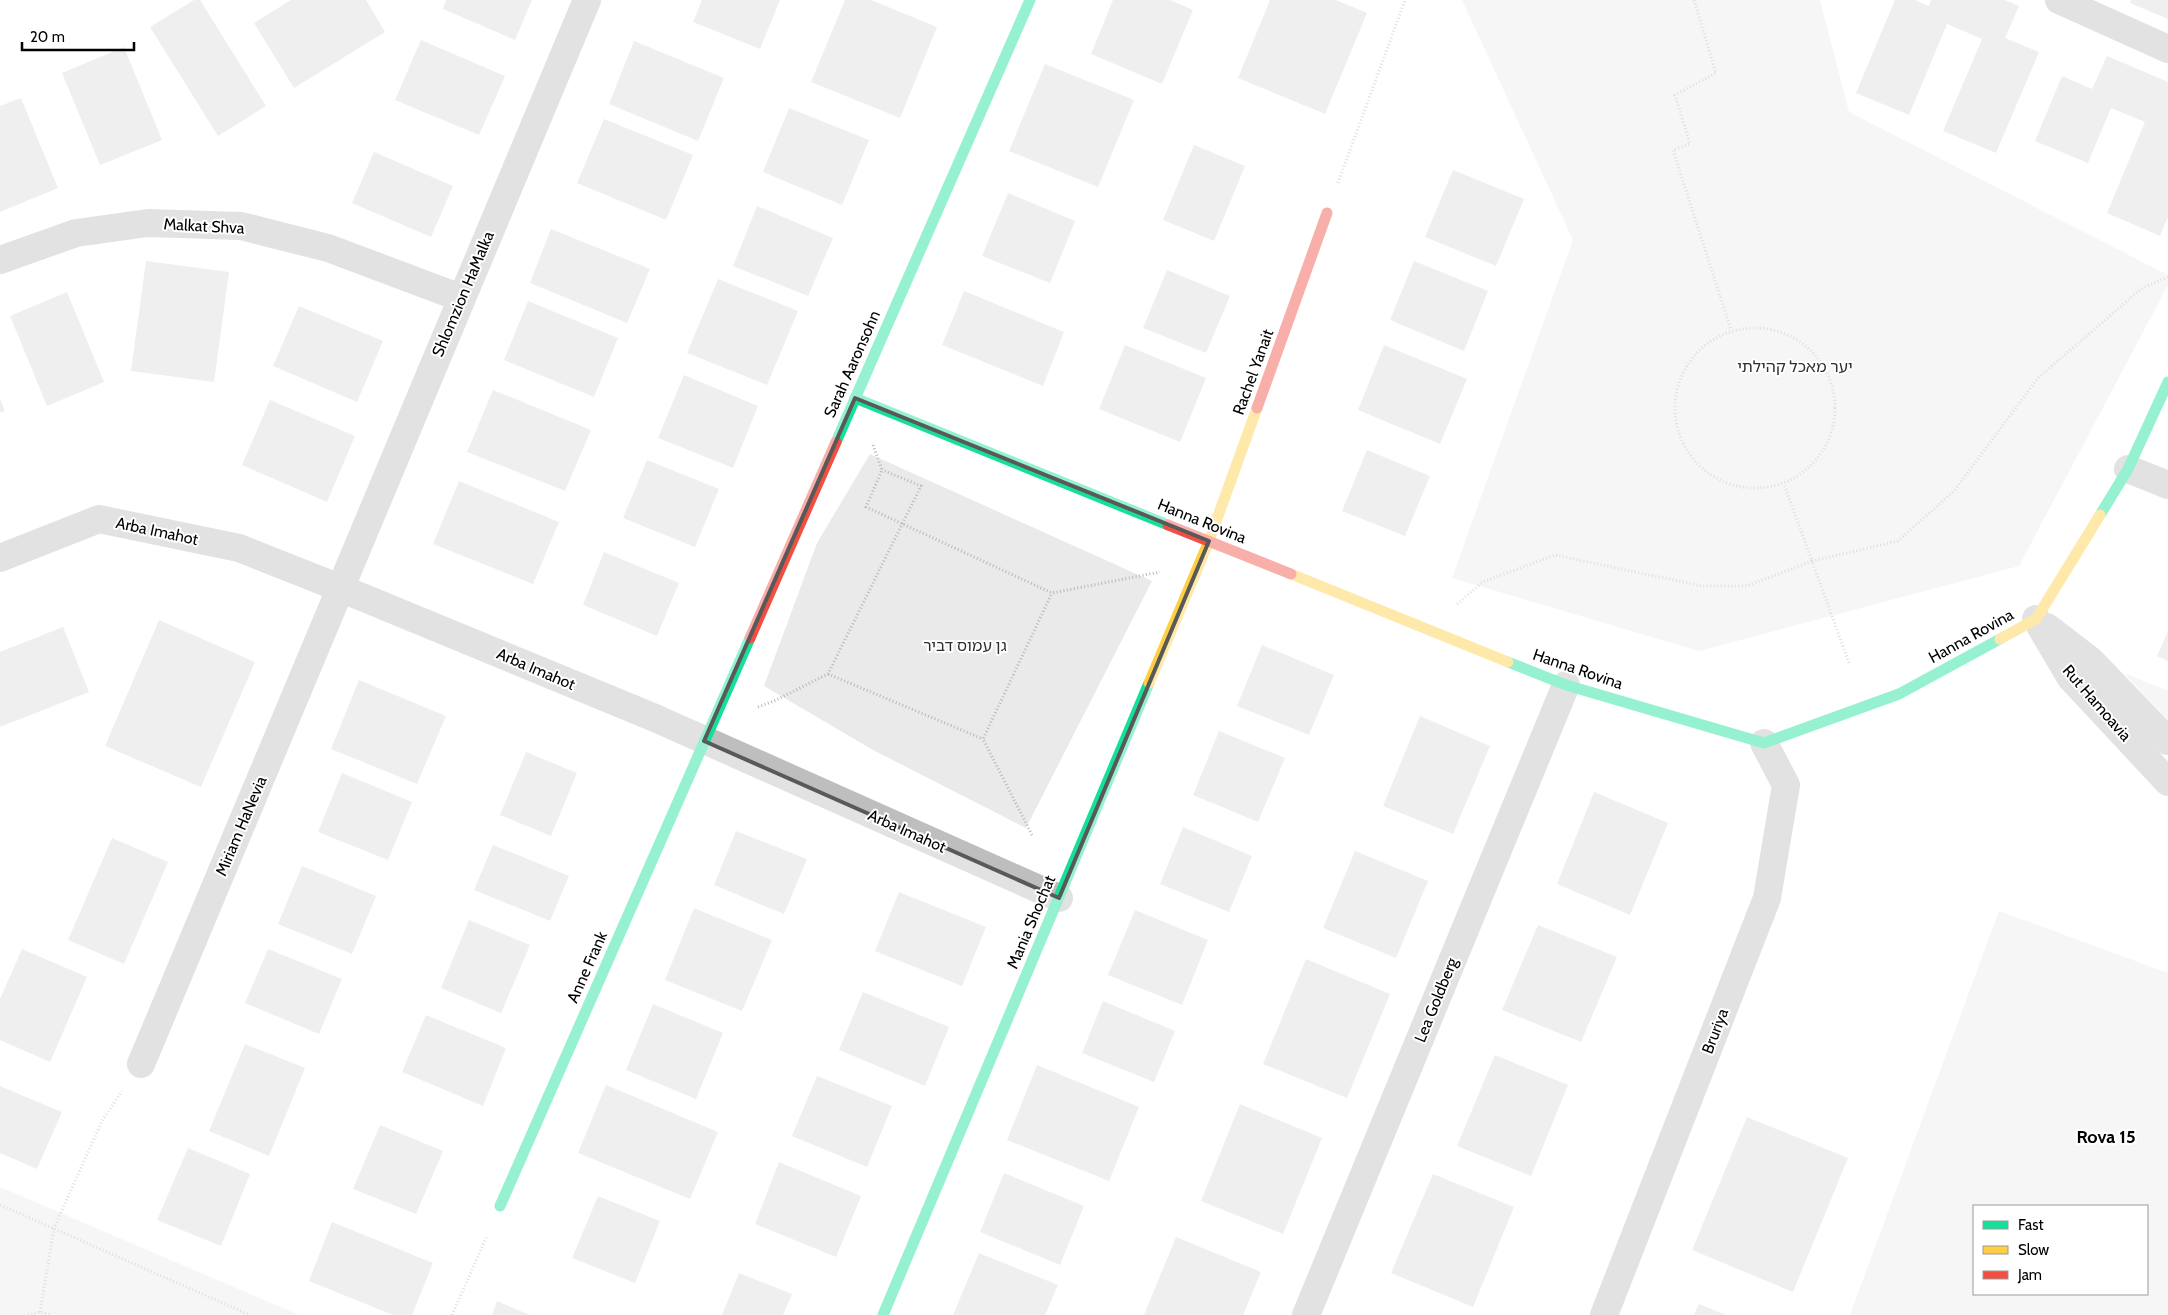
<svg xmlns="http://www.w3.org/2000/svg" width="2168" height="1315" font-family="Cabin,'Noto Sans Hebrew',sans-serif">
<rect width="100%" height="100%" fill="#fff"/>
<!-- green -->
<g fill="#eaeaea" fill-rule="evenodd">
<polygon points="1462,0 1820,0 1849,112 2168,275 2168,285 2019,566 1699,651 1452,578 1573,240"/>
<polygon points="870,454 1152,581 1026,828 873,750 764,686 817,543"/>
<polygon points="2124,673 2168,691 2168,720"/>
<path d="M1999,911L2168,973V1315H1850ZM1974,1206H2147V1294H1974Z"/>
<polygon points="0,1187 299,1315 0,1315"/>
</g>
<!-- building -->
<g fill="#dcdcdc">
<polygon points="194,0 200,0 266,106 218,136 150,27"/>
<polygon points="291,0 366,0 385,32 294,88 254,23"/>
<polygon points="446,0 532,0 515,40 443,9"/>
<polygon points="702,0 780,0 760,49 693,22"/>
<polygon points="845,0 871,0 937,27 900,118 811,82"/>
<polygon points="1113,0 1170,0 1193,10 1162,84 1091,54"/>
<polygon points="1270,0 1336,0 1367,13 1325,114 1238,78"/>
<polygon points="1895,0 1915,0 1929,6 1931,0 2005,0 2019,6 2005,38 2039,52 1996,153 1943,131 1982,39 1947,24 1909,115 1856,93"/>
<polygon points="2131,0 2168,0 2168,19 2130,3"/>
<polygon points="421,40 505,76 479,135 395,100"/>
<polygon points="634,41 724,78 698,141 609,104"/>
<polygon points="124,47 162,140 100,165 62,73"/>
<polygon points="2107,56 2168,82 2168,217 2160,236 2107,213 2145,122 2111,108 2088,163 2035,141 2062,76 2092,89"/>
<polygon points="1045,64 1134,100 1098,187 1009,151"/>
<polygon points="21,98 58,188 0,212 0,106"/>
<polygon points="789,108 869,140 842,205 763,172"/>
<polygon points="604,119 693,155 666,220 577,183"/>
<polygon points="1194,145 1245,166 1214,241 1163,220"/>
<polygon points="374,152 453,186 431,237 352,203"/>
<polygon points="1453,170 1524,199 1496,266 1425,237"/>
<polygon points="1008,193 1075,221 1050,283 982,256"/>
<polygon points="757,206 833,238 808,296 733,266"/>
<polygon points="551,229 650,269 627,323 530,283"/>
<polygon points="146,261 229,272 214,382 131,371"/>
<polygon points="1414,261 1488,291 1464,351 1390,320"/>
<polygon points="1167,270 1230,296 1206,353 1143,328"/>
<polygon points="718,279 798,311 767,385 687,353"/>
<polygon points="964,291 1064,332 1043,386 942,345"/>
<polygon points="67,292 104,382 47,406 10,316"/>
<polygon points="528,301 618,338 594,397 504,360"/>
<polygon points="299,306 383,341 357,402 273,366"/>
<polygon points="1125,345 1206,378 1180,442 1099,409"/>
<polygon points="1384,345 1467,379 1440,444 1358,410"/>
<polygon points="684,375 758,406 733,468 658,438"/>
<polygon points="493,390 591,430 565,491 467,452"/>
<polygon points="0,398 5,411 0,413"/>
<polygon points="270,400 355,436 327,502 242,465"/>
<polygon points="1367,450 1430,476 1405,536 1342,511"/>
<polygon points="647,460 719,489 695,547 623,518"/>
<polygon points="459,481 559,522 533,584 433,544"/>
<polygon points="604,552 679,583 657,636 583,605"/>
<polygon points="159,620 255,662 201,787 105,746"/>
<polygon points="63,627 89,692 0,727 0,652"/>
<polygon points="2168,631 2168,661 2157,656"/>
<polygon points="1262,645 1334,675 1309,735 1237,706"/>
<polygon points="359,680 446,716 417,784 331,749"/>
<polygon points="1420,716 1490,746 1453,834 1383,806"/>
<polygon points="1219,731 1285,758 1258,822 1193,795"/>
<polygon points="526,752 577,773 551,836 500,815"/>
<polygon points="342,773 412,802 388,860 318,832"/>
<polygon points="1594,792 1668,823 1630,915 1557,884"/>
<polygon points="1183,827 1252,856 1229,912 1160,884"/>
<polygon points="736,831 807,859 784,914 714,885"/>
<polygon points="112,838 168,862 124,964 68,940"/>
<polygon points="493,845 569,876 550,921 474,890"/>
<polygon points="1355,851 1428,881 1396,958 1323,928"/>
<polygon points="302,866 376,896 352,954 278,924"/>
<polygon points="899,892 986,927 962,986 875,951"/>
<polygon points="694,908 772,940 742,1011 665,980"/>
<polygon points="1135,910 1208,940 1182,1005 1108,975"/>
<polygon points="469,920 530,945 501,1013 441,988"/>
<polygon points="1538,925 1617,957 1581,1042 1502,1010"/>
<polygon points="22,949 87,977 50,1062 0,1040 0,999"/>
<polygon points="268,949 342,979 319,1034 245,1003"/>
<polygon points="1306,959 1390,994 1347,1098 1263,1064"/>
<polygon points="863,992 949,1027 925,1086 839,1050"/>
<polygon points="1103,1001 1175,1031 1154,1082 1082,1053"/>
<polygon points="653,1004 723,1033 696,1099 626,1070"/>
<polygon points="426,1015 506,1048 483,1106 402,1072"/>
<polygon points="245,1044 305,1068 269,1156 209,1131"/>
<polygon points="1495,1055 1568,1085 1531,1176 1457,1146"/>
<polygon points="1037,1065 1139,1107 1109,1181 1007,1140"/>
<polygon points="817,1076 892,1106 867,1167 792,1136"/>
<polygon points="606,1085 718,1132 690,1199 578,1153"/>
<polygon points="0,1086 62,1112 37,1169 0,1153"/>
<polygon points="1240,1104 1322,1138 1283,1234 1201,1201"/>
<polygon points="1747,1117 1848,1158 1793,1292 1692,1250"/>
<polygon points="380,1125 443,1151 416,1214 353,1189"/>
<polygon points="188,1148 250,1174 221,1246 157,1220"/>
<polygon points="779,1162 861,1196 836,1257 755,1224"/>
<polygon points="1004,1173 1084,1206 1060,1265 980,1232"/>
<polygon points="1433,1174 1514,1207 1473,1307 1391,1273"/>
<polygon points="598,1196 660,1221 635,1283 572,1258"/>
<polygon points="332,1222 433,1263 412,1315 393,1315 309,1281"/>
<polygon points="1176,1237 1261,1272 1243,1315 1144,1315"/>
<polygon points="979,1253 1058,1285 1045,1315 953,1315"/>
<polygon points="739,1273 792,1294 783,1315 722,1315"/>
<polygon points="497,1301 530,1315 492,1315"/>
<polygon points="1699,1304 1726,1315 1694,1315"/>
</g>
<g fill="none" stroke-linecap="round" stroke-linejoin="round">
<!-- path -->
<g stroke="#b8b8b8" stroke-width="3" stroke-dasharray="1 2.5" stroke-linecap="butt">
<polyline points="1694,0 1716,73 1675,95 1690,144 1673,150 1731,330"/>
<polyline points="1338,183 1405,0"/>
<circle cx="1755" cy="408" r="80"/>
<polyline points="873,445 882,470 866,507 1052,593 1160,572"/>
<polyline points="1457,604 1483,582 1555,555 1702,586 1747,586 1812,561 1784,484"/>
<polyline points="1849,663 1812,561 1898,541 1954,491 2038,378 2141,289 2168,277"/>
<polyline points="828,674 983,739"/>
<polyline points="758,707 774,701 828,674 921,486 882,470"/>
<polyline points="1032,835 983,739 1052,593"/>
<polyline points="0,1205 250,1315"/>
<polyline points="40,1312 54,1228 102,1121 122,1091"/>
<polyline points="28,1315 40,1312 51,1315"/>
<polyline points="452,1315 487,1236"/>
</g>
<!-- street -->
<g stroke="#bebebe" stroke-width="28">
<polyline points="2059,0 2168,49"/>
<polyline points="0,260 76,233 148,223 241,226 328,248 461,298"/>
<polyline points="2128,469 2168,485"/>
<polyline points="0,558 99,519 239,548 340,588 655,718 1059,898"/>
<polyline points="2036,619 2071,678 2168,782"/>
<polyline points="2047,627 2090,660 2168,741"/>
<polyline points="141,1064 587,0"/>
<polyline points="1306,1315 1566,685"/>
<polyline points="1604,1315 1767,898 1786,785 1764,743"/>
</g>
<!-- fast -->
<g stroke="#16e098" stroke-width="11">
<polyline points="855,398 1168,525"/>
<polyline points="836,442 1030,0"/>
<polyline points="2100,515 2128,469 2168,382"/>
<polyline points="1508,662 1566,685 1764,743 1899,694 2000,639"/>
<polyline points="500,1206 750,638"/>
<polyline points="883,1315 1149,683"/>
</g>
<!-- slow -->
<g stroke="#ffcf43" stroke-width="11">
<polyline points="1291,574 1508,662"/>
<polyline points="2000,639 2036,619 2100,515"/>
<polyline points="1149,683 1209,541 1257,408"/>
</g>
<!-- jam -->
<g stroke="#f24e42" stroke-width="11">
<polyline points="1257,408 1327,213"/>
<polyline points="1168,525 1291,574"/>
<polyline points="750,638 836,442"/>
</g>
</g>
<!-- marked area -->
<path d="M0 0H2168V1315H0ZM855,398L1209,541L1059,898L704,741Z" fill="#fff" fill-opacity=".55" fill-rule="evenodd"/>
<path fill="none" stroke="#595959" stroke-width="4" stroke-linejoin="round" d="M855,398L1209,541L1059,898L704,741Z"/>
<g text-anchor="middle" dominant-baseline="central" stroke-width="4" stroke-linejoin="round" paint-order="stroke">
<!-- street labels -->
<g font-size="16" fill="#000" stroke="#fff">
<text transform="translate(204 226) rotate(3)">Malkat Shva</text>
<text transform="translate(463 294) rotate(-67)">Shlomzion HaMalka</text>
<text transform="translate(852 364) rotate(-66)">Sarah Aaronsohn</text>
<text transform="translate(1253 372) rotate(-70)">Rachel Yanait</text>
<text transform="translate(1202 521) rotate(22)">Hanna Rovina</text>
<text transform="translate(157 531) rotate(12)">Arba Imahot</text>
<text transform="translate(1971 636) rotate(-29)">Hanna Rovina</text>
<text transform="translate(536 669) rotate(23)">Arba Imahot</text>
<text transform="translate(1578 669) rotate(19)">Hanna Rovina</text>
<text transform="translate(2097 703) rotate(49)">Rut Hamoavia</text>
<text transform="translate(241 826) rotate(-67)">Miriam HaNevia</text>
<text transform="translate(907 831) rotate(24)">Arba Imahot</text>
<text transform="translate(1031 922) rotate(-67)">Mania Shochat</text>
<text transform="translate(587 967) rotate(-66)">Anne Frank</text>
<text transform="translate(1436 1000) rotate(-68)">Lea Goldberg</text>
<text transform="translate(1715 1031) rotate(-69)">Bruriya</text>
</g>
<!-- park labels -->
<g font-size="16" fill="#2f2f2f" stroke="#fff">
<text x="1795" y="366">יער מאכל קהילתי</text>
<text x="965" y="645">גן עמוס דביר</text>
</g>
<!-- neighbourhood labels -->
<g font-size="18" font-weight="bold" fill="#000" stroke="#fff">
<text x="2106" y="1137">Rova 15</text>
</g>
</g>
<!-- legend -->
<rect x="1973" y="1205" width="175" height="90" fill="#ffffff" stroke="#999999"/>
<rect x="1983" y="1221" width="25" height="8" fill="#16e098" stroke="#999999"/>
<text x="2018" y="1230" font-size="15" fill="#000000">Fast</text>
<rect x="1983" y="1246" width="25" height="8" fill="#ffcf43" stroke="#999999"/>
<text x="2018" y="1255" font-size="15" fill="#000000">Slow</text>
<rect x="1983" y="1271" width="25" height="8" fill="#f24e42" stroke="#999999"/>
<text x="2018" y="1280" font-size="15" fill="#000000">Jam</text>
<!-- scale -->
<path d="M22 42v8h112v-8" fill="none" stroke="#000000" stroke-width="2.5"/>
<text x="30" y="42" font-size="15" fill="#000000" stroke="#ffffff" stroke-width="4" paint-order="stroke">20 m</text>
</svg>
